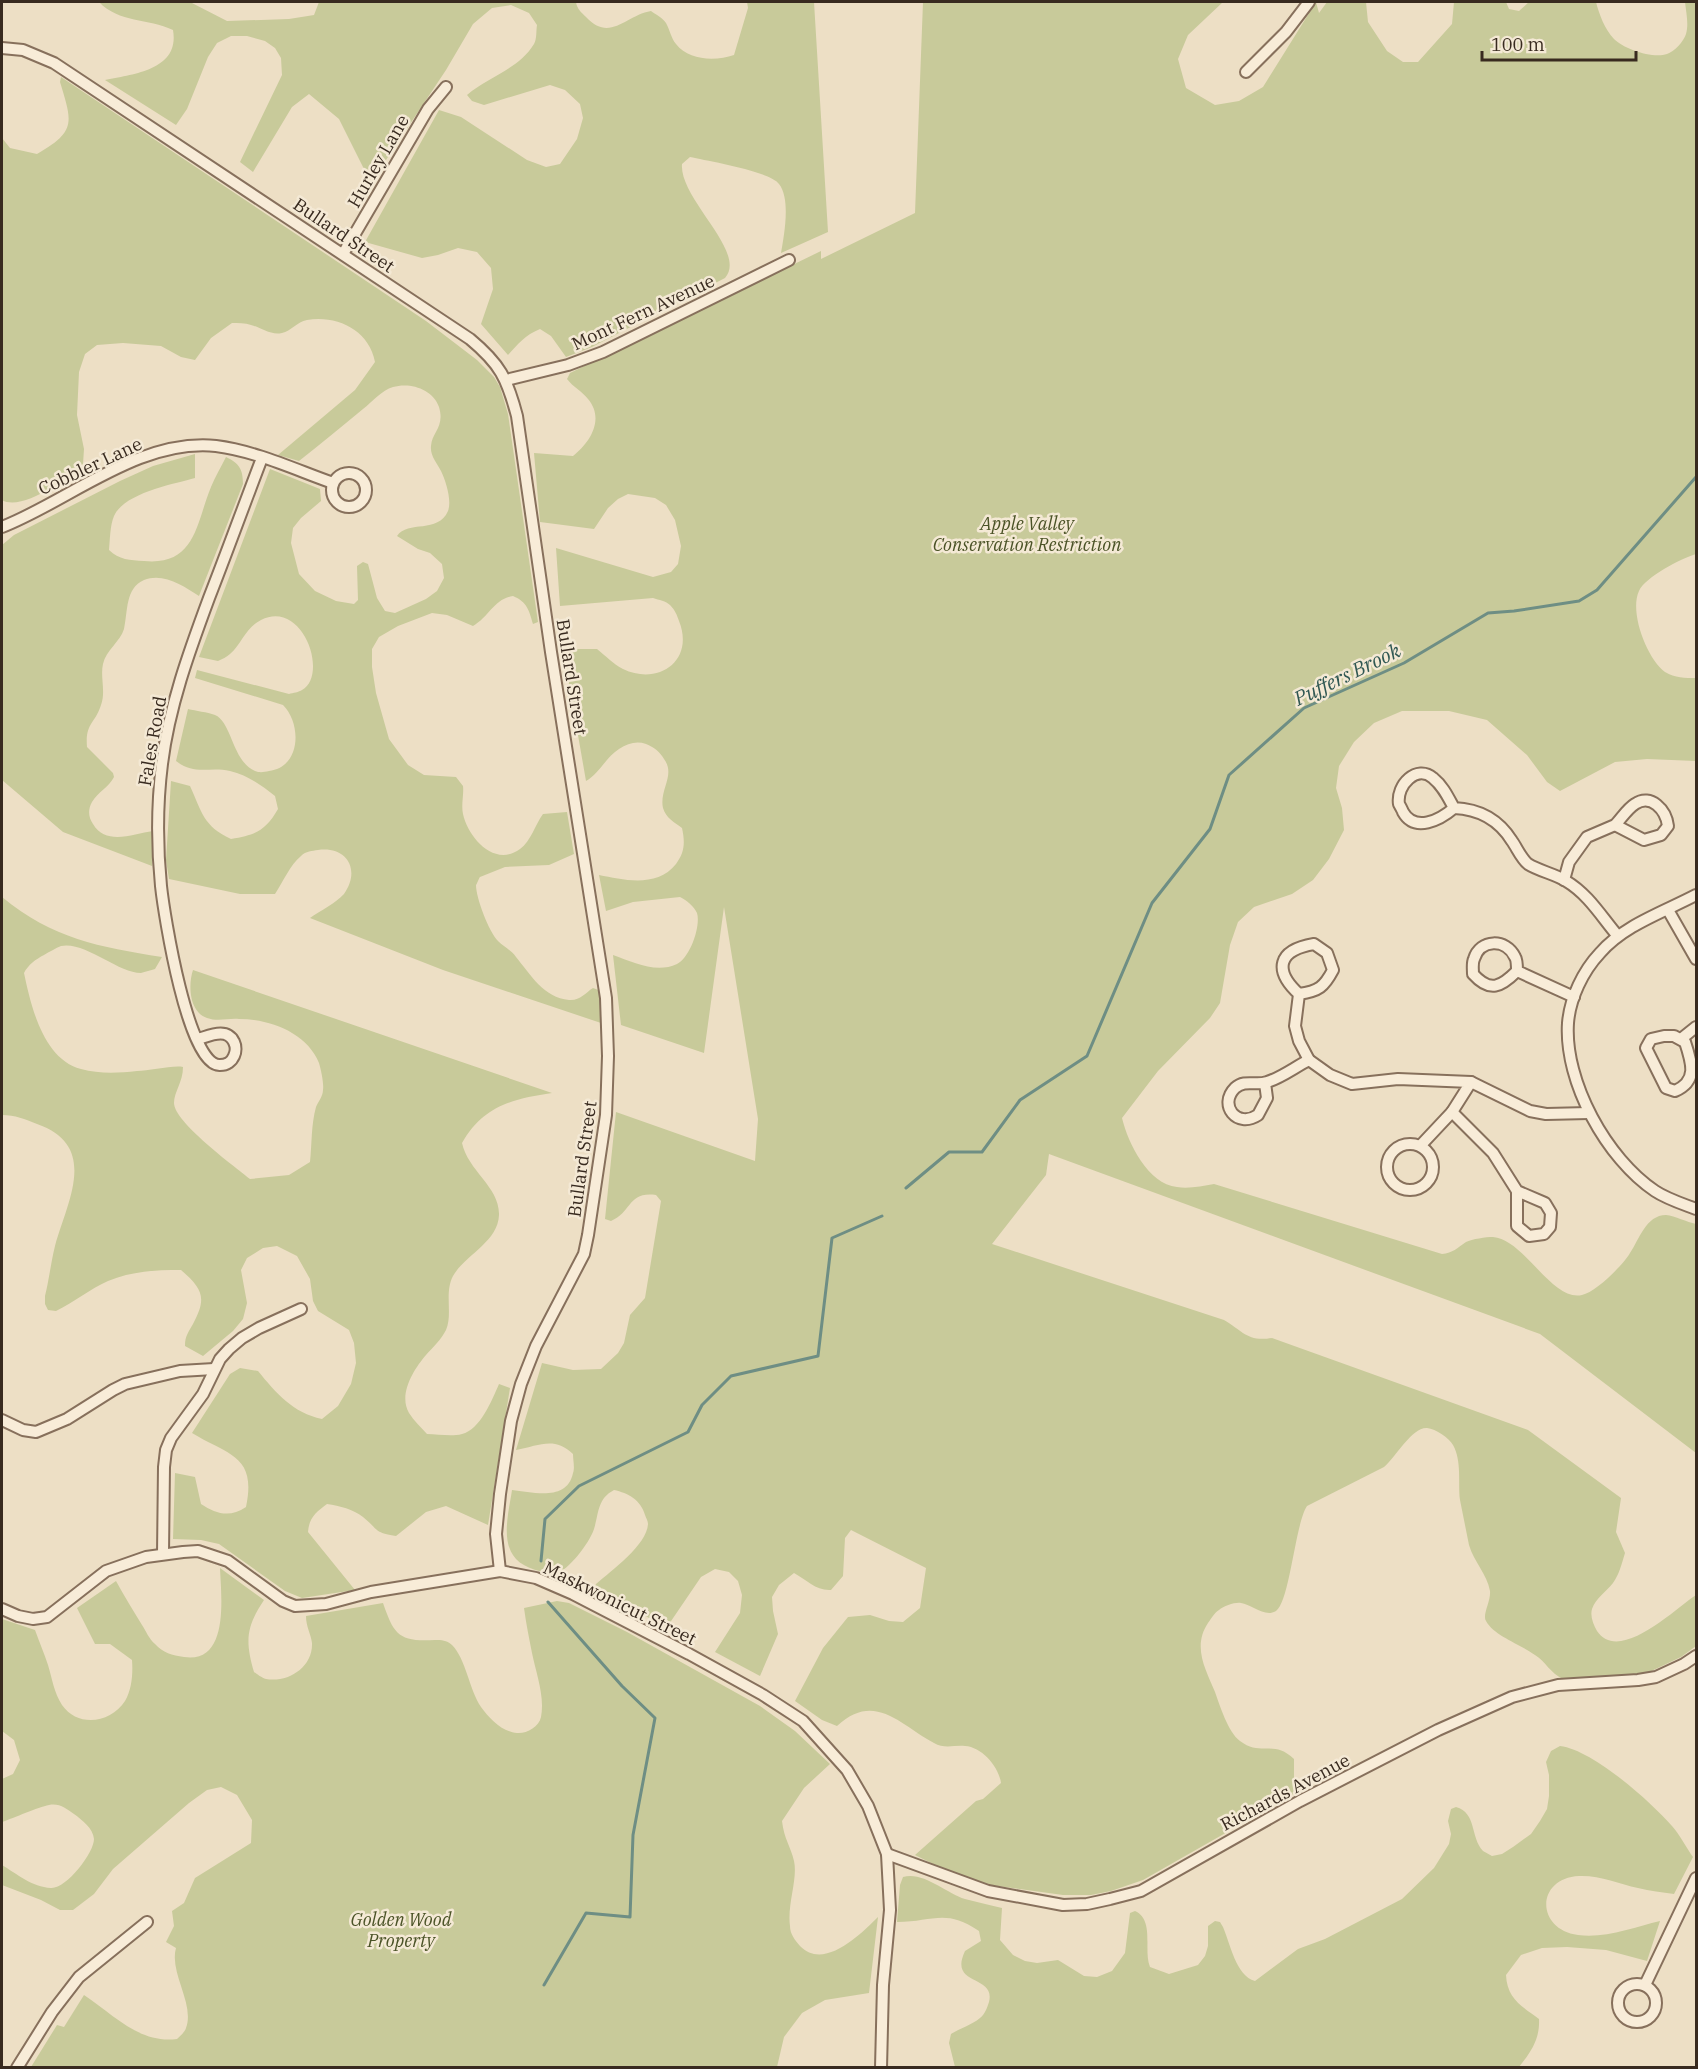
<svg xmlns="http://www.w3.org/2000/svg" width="1698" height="2069" font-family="'IBM Plex Serif',serif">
<rect width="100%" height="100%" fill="#eddfc5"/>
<!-- green -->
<g fill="#c8ca9a">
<path d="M99,2H190L227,21L289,19L314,15L319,2H576C577,9 581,12 586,17C610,43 626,15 651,11C655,14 663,18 666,23C670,30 671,38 676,44C689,61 716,61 734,55L748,8L747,2H814L828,232L781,253C784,236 791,199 779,184C769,171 708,161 690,157L682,164C679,199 748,252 725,278L592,347L566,357L551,336L540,329C525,335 518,344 508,355L481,324L493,289L491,268L477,252L458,248L438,255L422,258L365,242L439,110L461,117L527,160L546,167L560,164L577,139L583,118L580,104L565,90L550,85L484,105L472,101L467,95C488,77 519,69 534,44C537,39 536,31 537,25L529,13L511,5L492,8L473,24L446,70L374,178L365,171L339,119L309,94L292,107L253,172L240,162L282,75L281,58L275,48L265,41L247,36H231L217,43L208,57L187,109L176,125L105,80C133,74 180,70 173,30C148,18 119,23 99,2Z"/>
<path d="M923,2H1223L1188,35L1178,59L1186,88L1215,105L1239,101L1263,87L1316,2L1319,13L1327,2H1366L1368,22L1387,51L1403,62H1418L1452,24L1454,2H1506L1509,9L1519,11L1529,2H1596C1599,14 1605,30 1614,39C1624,49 1653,59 1667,54C1674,52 1684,41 1686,34C1689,24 1686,12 1685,2H1696V554C1682,558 1645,577 1639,591C1629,612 1647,659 1665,672C1675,678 1685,678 1696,678V761L1647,759L1615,762L1560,791L1547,782L1527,755L1487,720L1449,711H1402L1374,723L1354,742L1339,766L1336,788L1342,808L1344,830L1329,859L1313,880L1292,894L1254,907L1238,922L1230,945L1220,1003L1210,1018L1158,1071L1122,1118C1128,1143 1148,1184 1177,1187C1189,1189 1202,1186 1214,1184L1442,1254C1453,1253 1457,1248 1466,1242C1472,1239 1486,1237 1493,1237C1524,1239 1552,1302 1582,1295C1596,1292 1623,1265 1630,1253C1639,1240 1646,1215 1666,1215C1675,1216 1687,1222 1696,1224V1453L1540,1334L1049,1154L1046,1175L992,1244L1224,1320C1243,1331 1247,1342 1272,1338L1528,1430L1621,1498L1616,1532L1625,1553C1622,1563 1619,1575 1613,1583C1606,1592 1596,1598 1592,1609C1590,1616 1593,1624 1597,1631C1619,1664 1675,1609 1696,1595V1646L1681,1657L1645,1674L1563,1679C1550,1673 1546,1662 1535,1655C1522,1645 1494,1636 1486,1621C1482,1615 1491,1601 1490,1591C1487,1574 1474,1562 1469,1545C1466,1530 1463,1515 1460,1500C1458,1483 1462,1461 1453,1445C1449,1438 1436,1429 1427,1428C1412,1427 1396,1457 1384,1467L1307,1506C1295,1524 1290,1601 1276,1611C1265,1618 1251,1604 1241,1603C1235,1602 1224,1606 1219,1610C1214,1613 1211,1619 1208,1623C1192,1647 1206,1670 1215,1692C1220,1706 1228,1732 1240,1741C1261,1757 1273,1739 1294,1759V1794L1143,1880L1111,1891L1091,1895H1063L990,1885L949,1872L915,1855L976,1801L983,1799L1001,1783C999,1767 982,1747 965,1746C954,1745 944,1749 934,1743C900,1725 875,1691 837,1726L822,1720L795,1701L823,1648L848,1617L870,1615L889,1621L903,1622L920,1608L926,1568L851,1530L845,1538L843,1576L831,1590C816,1591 807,1580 794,1573L779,1585L772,1597L773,1611L778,1634L760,1676L715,1652L740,1613L742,1595L738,1581L729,1572L715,1569L701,1577L667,1627L594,1590L596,1584C611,1571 647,1545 648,1524C648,1521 646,1518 645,1515C641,1500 628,1493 614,1490C597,1499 599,1513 594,1529C589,1544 569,1569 555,1575C544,1572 525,1569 516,1559C500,1542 509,1511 512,1490C533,1492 567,1502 573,1473C575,1468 573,1460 573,1454C554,1436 539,1446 516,1450L542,1363L573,1370L601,1369L618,1353L624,1343L630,1315L645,1298L661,1201L656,1195C628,1191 632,1212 611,1221L605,1219L616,1112L755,1161L758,1119L724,907L704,1053L621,1025L613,955C633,962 656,974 677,964C690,958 701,926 697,913C694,906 686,900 680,897L633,902L606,911L599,875C624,880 657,888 676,864C685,852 685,842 682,828C674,822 666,818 663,808C659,790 676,775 664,759C660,752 654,747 646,744C637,741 628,743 619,749C606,757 600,773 586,781L563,649H597C606,656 613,664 623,669C658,686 695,661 679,621C677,615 675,610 670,605C666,601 659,600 653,598L560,606L556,548L653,577L671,572L678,564L681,546L675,520L666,505L655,498L628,494L618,499L608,508L594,529L540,522L534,453L573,456C590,443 605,419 588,399C582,391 573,387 567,379L570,373L821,251V259L915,213Z"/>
<path d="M61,77L426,321L477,360L494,377L500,387L508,414L538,622L533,624C529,610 527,602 513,596C494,599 489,617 473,626L447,615L432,613L398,626L379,637L372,649V667L376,693L389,739L408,765L424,775L456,777L463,786C464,795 461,805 463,814C468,837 494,868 520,849C531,841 535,825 543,814L567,812L574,854L549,865L505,867L480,877C479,878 477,884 476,885C476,898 489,932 498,941C504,947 511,950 516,957C530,974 544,998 569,1000C580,1001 585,993 593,988L601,991V1023L443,970L310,918C320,911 336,903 344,894C361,870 347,846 318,850C312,851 306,851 301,856C290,865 283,882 275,894H240L169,879L166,860L171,781L190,786C202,812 203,826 231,839C256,835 266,830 278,809L275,796C261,785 247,775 230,771C209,766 195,776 176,761L188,709C196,711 207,712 215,715C232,722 232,761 255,771C260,773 264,772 269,771C301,767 302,724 283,705L195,678L197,670L289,694C293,693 299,692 302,690C329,675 303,599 261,620C245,628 242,644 230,654C227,657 222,659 218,661L199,657L270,469L320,489L321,501L301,518L293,528L291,543L299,574L315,591L336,601L354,604L358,600L357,566L363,562L368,564L377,598L385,611L395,613L426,599L437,591L444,578L442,564L430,553L418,549L397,536C408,520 438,534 448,511C452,501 446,481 441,471C437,463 430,456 431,446C432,432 445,427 439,407C433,389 410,382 393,387C382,390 372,402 363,409C342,426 321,444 299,461L278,455L355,390L375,362C369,330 337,315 307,320C297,322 291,331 282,333C271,336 260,327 251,325C245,323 238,323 232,323L211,338L195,360L181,357L161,346L123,343L97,345L85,354L79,372L77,415L84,449L83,464C68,478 22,512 2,500V138L10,148L37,154C77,131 72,122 60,82Z"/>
<path d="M195,454V478C174,484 124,493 114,516C110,525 110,540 109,550C119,560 130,560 144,561C196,566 196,523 211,487C215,477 221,467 226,457C239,463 243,469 243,484L199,596C184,586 163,572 144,580C125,588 128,612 124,629C120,642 106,650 103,664C100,677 106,692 101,705C95,724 85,723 87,747L113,773L114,777C109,787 98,792 92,802C88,809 88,817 93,824C106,846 133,834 153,831L152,866L63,832L2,780V545L14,535L120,481L153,466Z"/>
<path d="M2,897C53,939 99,947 162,957L155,969C151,970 145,972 141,973C118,973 85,941 61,946C56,948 49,952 44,955C36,959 28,965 24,973C31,1006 43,1059 81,1069C99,1074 118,1073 137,1071C149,1071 173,1065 183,1067C183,1082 174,1092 174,1103C174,1122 234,1166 250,1179L289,1175L310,1162C312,1144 311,1125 316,1107C318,1102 323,1096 323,1090C324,1083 321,1070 319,1063C307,1033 270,1019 239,1019C228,1018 218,1022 207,1018C189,1012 188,985 193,970L552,1093C512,1099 483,1106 462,1143C468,1171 500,1187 499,1215C498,1242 465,1255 453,1276C444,1293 453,1314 446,1330C441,1340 433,1347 426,1355C414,1369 398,1394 409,1413C414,1421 421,1427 427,1434C438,1434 451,1437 462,1434C480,1430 492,1400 499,1384L510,1388L488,1525L446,1506L426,1512L396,1536C374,1533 378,1529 363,1517C353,1509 340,1506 327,1504C316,1512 309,1518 308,1532L355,1590L302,1598L285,1591L219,1544L201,1540L173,1539L175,1473L195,1477L201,1504C216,1514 230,1518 246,1507C257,1455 228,1455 192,1433L230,1374L240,1368L258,1371C276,1393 293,1413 322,1419L338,1406L351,1384L356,1363L354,1343L349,1330L318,1311L313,1301L310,1279L297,1256L277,1246L263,1248L247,1258L241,1270L247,1303L243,1319L233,1331L203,1356L185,1346C185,1336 188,1333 193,1324C207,1298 203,1289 181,1270C156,1270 132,1271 108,1281C90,1289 74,1302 56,1311L48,1310L45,1304V1296C49,1280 51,1262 55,1246C67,1202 100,1146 37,1124C25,1119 15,1115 2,1115Z"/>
<path d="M220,1568L264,1600C246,1627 245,1641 254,1672C257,1674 262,1678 266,1679C288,1683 313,1667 312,1643C311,1634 306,1627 306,1616L383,1603C394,1635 399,1642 435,1640C442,1640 446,1640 452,1645C466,1659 469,1689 481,1707C489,1718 502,1732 517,1733C526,1734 539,1727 541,1717C545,1696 536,1673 532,1653C529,1638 526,1623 524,1608L557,1601L569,1603L627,1632L760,1706L795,1731L830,1764L804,1788L782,1821C784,1839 791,1847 794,1861C798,1879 787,1904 790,1926C790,1934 795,1940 800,1946C824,1971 861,1934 878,1917L869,1993L825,2000L802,2013L784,2037L777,2067H31L57,2025L64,2027L84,1995C113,2014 139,2044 177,2039C180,2036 185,2032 186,2028C195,2004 169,1973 176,1948L166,1942L174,1926L172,1911L184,1903L195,1878L251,1843L252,1820L237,1795L221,1787L207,1790L189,1803L113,1869L94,1894L73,1910H60L41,1900L2,1885V1865C17,1874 32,1887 51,1888C66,1889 94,1853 94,1839C93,1828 82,1820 74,1814C66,1809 60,1803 49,1805C38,1807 14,1818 2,1822V1779L13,1774L20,1760L14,1740L2,1731V1619L35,1630C39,1641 44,1653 48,1665C52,1678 54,1693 62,1705C78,1728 111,1723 125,1701C132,1689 133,1673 132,1660L110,1644H95L77,1608L116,1581C124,1596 133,1610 142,1625C146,1631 149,1639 155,1644C163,1653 172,1655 184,1657C230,1664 221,1595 220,1568Z"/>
<path d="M1560,1746C1593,1750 1650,1801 1672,1826C1680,1835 1686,1847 1693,1857L1674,1894C1662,1892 1650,1891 1638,1888C1619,1884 1599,1875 1579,1876C1536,1878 1535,1929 1578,1935C1604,1939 1635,1927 1660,1921L1647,1961L1606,1950L1567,1947L1542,1948L1521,1955L1506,1975C1507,1998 1521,2006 1539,2019C1540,2039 1531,2052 1519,2067H955L949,2043L951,2034C960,2028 972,2025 980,2018C985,2014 987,2008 989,2002C996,1974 948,1987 965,1951L981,1941L979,1931C945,1908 933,1922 897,1922L900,1885L903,1877C923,1871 946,1893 965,1899C977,1902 989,1905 1002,1908L1000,1940L1013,1955L1025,1961L1037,1963L1058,1960L1084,1976L1097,1977L1112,1971L1125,1953L1130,1913L1135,1911C1155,1920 1143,1951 1150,1967L1169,1974L1198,1965L1205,1956L1208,1946V1926L1215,1921L1220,1922L1223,1927C1230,1943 1236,1976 1255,1981L1298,1949L1325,1939L1402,1899L1434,1868L1449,1844L1451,1834L1448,1821L1451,1809L1456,1807C1477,1813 1470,1837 1483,1851C1486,1853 1489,1854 1492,1856L1502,1854L1513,1847L1531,1834L1540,1821L1547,1809L1549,1796V1775L1546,1762L1551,1751Z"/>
</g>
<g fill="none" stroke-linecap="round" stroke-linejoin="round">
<!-- stream -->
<g stroke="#6e8e84" stroke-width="3">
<polyline points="906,1188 949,1152 982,1152 1020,1100 1087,1056 1152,903 1210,829 1229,775 1304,708 1404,663 1488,613 1514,611 1579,601 1597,590 1696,477"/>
<polyline points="541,1561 545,1519 579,1486 688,1432 702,1405 731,1376 818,1356 832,1238 882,1216"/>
<polyline points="544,1985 586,1913 630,1917 633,1835 655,1718 622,1686 548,1602"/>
</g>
<defs>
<g id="minor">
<path d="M2,48L23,50L54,63L470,339C500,364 507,378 517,416L551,652L606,998L608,1056L606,1115L588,1235L584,1254L536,1346L521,1384L511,1421L500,1494L496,1534L500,1571"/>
<polyline points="1246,72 1286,32 1309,2"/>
<polyline points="343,254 428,109 446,87"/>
<polyline points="506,380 568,365 603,352 789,260"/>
<circle cx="349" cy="490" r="17"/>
<path d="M2,527C69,501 139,438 216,446C256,451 296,470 333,483"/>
<path d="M1454,808C1440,820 1415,833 1403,812C1403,811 1399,804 1399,804C1396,785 1417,764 1433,778C1443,786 1448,797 1454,808C1479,809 1499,820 1512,841C1517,848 1521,858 1528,864C1539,871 1555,874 1566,881C1588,894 1601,916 1617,935"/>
<path d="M1564,880L1569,862L1587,837L1615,825L1644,840L1661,835L1668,826C1666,810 1651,793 1635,804C1627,809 1621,819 1615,825"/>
<path d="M1696,895C1664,912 1624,925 1600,953C1583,971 1570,998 1568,1023C1564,1082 1607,1159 1655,1191C1667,1199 1683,1204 1696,1209"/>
<polyline points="1668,910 1696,959"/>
<path d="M1517,971C1517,967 1517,960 1515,957C1506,938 1480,939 1474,959C1472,963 1473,969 1473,974C1490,993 1501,987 1517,971L1574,997"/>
<path d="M1299,994C1319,991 1324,987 1333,970L1327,953L1314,944C1278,950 1273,970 1299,994L1295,1026L1299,1041L1309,1060L1330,1075L1352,1084L1398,1079L1471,1082L1452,1112"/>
<path d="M1664,1036H1674L1685,1042C1692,1063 1698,1081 1675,1091L1666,1088L1646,1048L1651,1039Z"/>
<path d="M198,1039C209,1036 227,1027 234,1042C236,1046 236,1052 234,1056C232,1061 227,1065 220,1065C188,1067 164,914 161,886C157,846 157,804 162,764C169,707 189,652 209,598C227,552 244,505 262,458"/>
<polyline points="1681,1039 1696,1027"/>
<polyline points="1471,1082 1530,1111 1546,1114 1589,1113"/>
<path d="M1265,1083L1267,1098L1258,1115C1237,1129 1218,1105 1235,1088C1245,1079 1256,1086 1267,1082C1281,1078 1295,1067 1309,1060"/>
<circle cx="1410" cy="1167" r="23"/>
<polyline points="1421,1145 1452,1112 1493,1153 1517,1191 1545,1203 1551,1213 1550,1227 1544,1234 1529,1236 1517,1226 1517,1191"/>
<polyline points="2,1420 23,1430 36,1432 67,1419 113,1390 125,1384 180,1371 214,1369"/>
<polyline points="163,1554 164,1467 166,1450 171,1438 203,1394 220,1359 229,1349 242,1338 259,1328 301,1309"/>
<polyline points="2,1609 18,1616 33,1619 47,1617 106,1571 146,1557 183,1552 198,1551 228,1561 283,1601 295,1606 326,1604 371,1592 500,1571 536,1578 573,1594 689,1654 763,1695 803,1721 847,1770 868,1806 887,1854 890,1910 883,1985 881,2068"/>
<polyline points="887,1854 988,1891 1063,1905 1087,1904 1110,1899 1141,1891 1300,1801 1438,1730 1512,1697 1558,1685 1638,1680 1656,1677 1684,1664 1696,1656"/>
<circle cx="1637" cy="2003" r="19"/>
<polyline points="1645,1985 1696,1878"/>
<polyline points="17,2068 52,2012 79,1977 147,1922"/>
</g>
</defs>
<!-- minor casing -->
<use href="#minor" stroke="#87705c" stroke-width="14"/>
<!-- minor -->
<use href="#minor" stroke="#f8ecd8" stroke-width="10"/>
</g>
<g text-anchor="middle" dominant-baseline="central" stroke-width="5" stroke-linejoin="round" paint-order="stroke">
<!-- street labels -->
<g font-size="18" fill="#382a1f" stroke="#f4e9d5">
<text transform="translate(378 161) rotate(-60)">Hurley Lane</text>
<text transform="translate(344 235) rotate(34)">Bullard Street</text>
<text transform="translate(643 312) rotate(-25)">Mont Fern Avenue</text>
<text transform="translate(90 466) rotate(-25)">Cobbler Lane</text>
<text transform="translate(572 677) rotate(81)">Bullard Street</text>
<text transform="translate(152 741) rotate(-80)">Fales Road</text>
<text transform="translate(582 1159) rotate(-82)">Bullard Street</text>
<text transform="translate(620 1603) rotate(26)">Maskwonicut Street</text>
<text transform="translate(1285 1792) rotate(-28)">Richards Avenue</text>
</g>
<!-- park labels -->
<g font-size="18" font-style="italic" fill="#4b5327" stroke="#f4e9d5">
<text x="1027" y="523">Apple Valley<tspan x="1027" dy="21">Conservation Restriction</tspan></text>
<text x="401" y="1919">Golden Wood<tspan x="401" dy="21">Property</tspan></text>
</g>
<!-- water labels -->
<g font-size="20" font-style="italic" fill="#2f5752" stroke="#f4e9d5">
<text transform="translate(1347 674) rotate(-26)">Puffers Brook</text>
</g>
</g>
<!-- border -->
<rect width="1698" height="2069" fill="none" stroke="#382a1f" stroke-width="6"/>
<!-- scale -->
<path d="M1482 51v9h154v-9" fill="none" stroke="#382a1f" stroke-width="3"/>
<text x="1491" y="51" font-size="18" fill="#382a1f" stroke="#f4e9d5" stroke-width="4.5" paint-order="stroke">100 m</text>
</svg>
